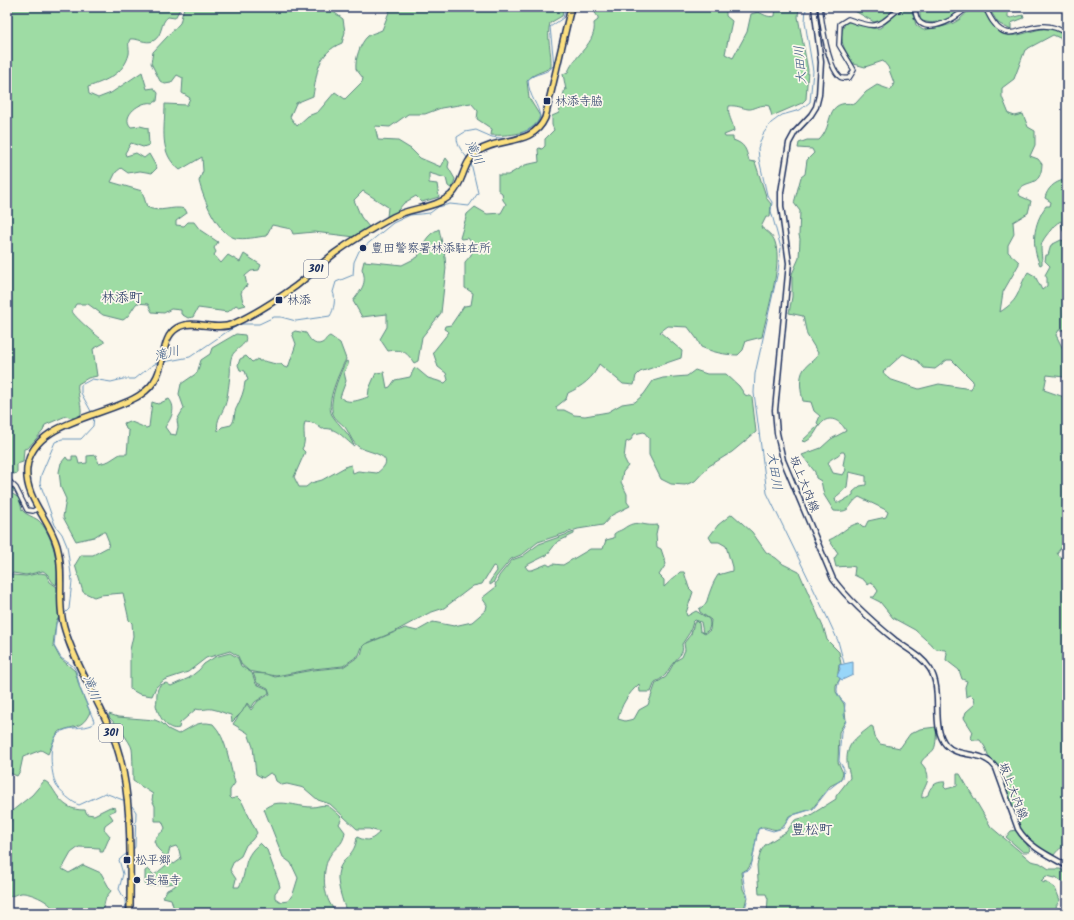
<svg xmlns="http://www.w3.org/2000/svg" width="1074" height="920" font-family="Kalam,'Klee One',sans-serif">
<rect width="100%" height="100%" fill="#fbf7ec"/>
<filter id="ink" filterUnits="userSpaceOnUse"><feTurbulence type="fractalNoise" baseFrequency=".025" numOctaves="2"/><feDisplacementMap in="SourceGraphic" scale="8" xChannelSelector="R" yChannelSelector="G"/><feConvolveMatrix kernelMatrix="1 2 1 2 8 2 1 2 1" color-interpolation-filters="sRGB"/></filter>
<g filter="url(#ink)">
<!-- green -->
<g fill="#9edca4" stroke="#5c8681" fill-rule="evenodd">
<path d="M7,7H181L175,18L168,17C160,22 163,36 153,41C145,44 138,38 130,39C127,45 130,48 129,54C124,74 105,81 88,87L89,94L98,98L111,93L142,72L147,89L154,88L158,93L157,101L153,103C141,100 120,116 131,127L140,126L148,128L149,145L143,147L131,143L125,153L126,156L136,153L144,158L149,154L157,168L152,173L140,171L128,173L121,168L116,172L111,182L142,191L147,207C160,214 172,205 185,209L187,213L176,221V225L184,226L188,222H194L200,230L218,242L214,248L216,252L214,255L221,263L228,255L240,262L244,254L261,265L259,270L251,271L245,276L247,286L244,287L241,293L243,302L246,305L239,307L236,305L228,312L198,308L193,317L188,318L181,314V310L171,309L164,313L152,312L148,304L137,303C131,310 130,316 123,320L103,315L88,304H76L72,311C74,317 97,336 104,341V343L93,349C94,358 96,367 97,376L88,378L78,384C75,395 93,427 66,416L45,425L43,431L28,448L24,449L23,462L17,464V473L14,474L7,473Z"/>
<path d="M184,7H331V10L343,19L345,32L342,43C317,53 317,73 313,96L296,103L290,117L297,126L308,116L318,112L335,92L345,99L362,82L363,78L356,69C355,59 360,43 368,36C372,33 378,32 382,30L391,7H564L562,16L550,23C546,37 552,52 551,67C542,73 533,73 527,81L529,98L540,116C535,135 507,136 491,135L492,129L477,119L478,111L471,103L441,108L425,114H408L390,127L375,126L378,140L398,141L411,149L420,158L441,167L446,158L449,162L448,167L455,179L452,189L448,186L446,178L429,173V183L437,184L439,197L422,202L416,196L404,203L392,217H387L388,207L363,191L354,200L361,217L369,227L355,237L314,232L293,234L291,229L272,225L266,236C256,237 245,240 235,238C217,233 203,198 199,181L203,171L202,157L180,170C158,153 165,129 165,104L187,105L190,98L182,93L183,78L177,75L171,83L165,84L160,81L151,63L153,52L180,23Z"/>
<path d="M591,7H728L726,9V16L732,21L725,54L733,58L747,32L751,14L758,12C764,14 767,18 775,16L776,7H799L798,17L808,70L806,99L802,103L772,116L769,106C761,103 754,110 748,109C742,108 736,105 729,106C727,116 733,121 734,131L724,135L725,137H733V140C745,144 746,149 749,161L755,162L767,199L771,204L770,217H766L761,227C766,231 773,235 775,242C783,264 766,315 762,337L746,341L743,350L738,355C725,355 712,352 701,347L697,339L688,327L668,326L660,332L682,351L681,358L640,372L636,376L634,385L623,384L599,364C594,378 581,387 568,393L566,399L556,407L557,410H564L574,415L585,416L608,412L622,404L635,402L644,394L653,381L663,378L687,376L695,370L707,374H726L739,386L745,395L752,397L756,432L732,452L709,466L695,481L685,485L671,484L661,479L649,455V438L644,432L634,434L631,440L626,442L624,458L628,466L623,472L621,482L627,494V502L630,506L612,515L603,525L578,529L538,542L523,554L511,559L496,577L493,583L490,585V581L497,571L496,567L493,566L482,584L473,586L444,608L429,613L394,632L365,644L362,647L359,655L343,666L313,669L276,676L249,671L241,664L238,656L230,651L206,658L188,672L164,680L156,687L152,696L139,694L130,689V650L133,636L132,623L129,620L123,593L100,595L94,597L83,592L75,565L81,555H93L108,547L109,542L105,532H102L94,537L76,541L63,517L66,499L61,488L59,472L61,463L66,457L68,460H72V456H77L79,464L87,463V456L96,455L99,464L109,461L120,454H127L129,431L126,429L124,423L129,421L146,428L149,427L152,402L158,404L169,399C177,408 171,419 165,427L170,434L176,435L178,427L177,420L184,408L179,394L181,384L197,373L201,360L210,354L212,348L236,334L245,335C249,345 235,348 232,356C229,363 231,368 230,375C229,384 228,393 226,402C224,412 215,419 218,431L222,427L231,425C236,419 233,413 237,407C241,398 244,392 245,382L248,380L245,371L240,370L238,365L240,359L246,356L252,362L258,359L259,361C267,360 273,365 281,364L284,367L288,368L296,344L292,333L295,331L306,333C309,338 314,347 322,343C326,341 325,338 330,336L340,343L346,359C340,371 325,403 332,415C339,426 349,432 354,446C344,439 336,426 322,429L314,423L305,422C302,431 307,441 302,449L305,452L294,477L299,487H306L311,483L322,480L347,466L351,465L353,473L358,471L377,473C401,455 368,453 359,447C352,443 350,434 345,427C341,423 335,419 333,414C328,401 340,373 346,361L348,362V365L344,372L346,381L340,397C348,405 359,400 368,397L369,389L376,373L384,372L387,388L390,387L395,380L410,377L414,369L416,368L428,378L445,383L448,380L446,373L438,367L433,352L449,332L444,329L445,326L451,325L464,306L471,305L473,293L465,288V262L471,255L473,245L468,238L461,239L460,238L467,214L475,207L487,214L501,213L506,204L503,200L502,193L498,190V175H508L525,165L539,162L538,149L539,148L542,149L545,146V139L554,130L552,125V116L559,113L565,88L566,90L563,74L568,72C575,54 597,43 594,23L598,20V17Z"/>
<polygon points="845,7 898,7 882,20 874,22 853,10 845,11"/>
<path d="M920,7H964C953,18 936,27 920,20Z"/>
<path d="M979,7C990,13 991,30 1004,34C1025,41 1042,18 1065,35L1062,39L1053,35L1025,50L1014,79L1002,88V97L1009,114L1015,116L1023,114L1028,127L1035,131V145L1030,156L1038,159L1042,164C1041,189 1026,178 1018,191L1020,196L1031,201L1028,213L1013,222L1014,234L1008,245V252L1019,262V264L1003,292L1000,312C1022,298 1016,291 1028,272L1035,276L1042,290L1047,286V278L1045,275L1050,266L1045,261L1046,255H1048L1051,245L1061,240L1067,242V330H1059L1056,335L1067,357V375L1064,377L1047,375L1044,390L1067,398V542L1063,545L1057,553L1060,557L1067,558V847C1061,846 1057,851 1054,855C1044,850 1031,845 1025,836C1013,821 1010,798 1002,780L1011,776L1009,768L1001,769L989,757L985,747L980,740H973L971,738L973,732L964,718L966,712L975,704L974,698L971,695L966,697L965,687L967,681L962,679L959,670L946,660L947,653L945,650L936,649L915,630L893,618L880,602L870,597H874L878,591L872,582L868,585L864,580L854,575L855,567L850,566L836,567L834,559L838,553L829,540C841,535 846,526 859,523L862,526L865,527L868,521L886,517L888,512L884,509L859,497C847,505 853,513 834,511L824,495L821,481L816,478L815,472L802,455L821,448L831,439L846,431C843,424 833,415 824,421C816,427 816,437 805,442L802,441L819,425L817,423L820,416L814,411L811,402L803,401C801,392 798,378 804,369C809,362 816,360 818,353L807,335L803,316L789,313L792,297V274L799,258L800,239L799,235L800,211L794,203L801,177L805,174L807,160L814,153L812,149L798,148L799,143L807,140H819C835,125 823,99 855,104L866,92L877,85L891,90L894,83L888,67L883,61L865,67L854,64C845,51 836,38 846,22C857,21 867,30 880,28L904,8H909L912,10L916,25L923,30C933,28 948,27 957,21C966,16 968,7 979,7ZM903,354L918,361L924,368L935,369L947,360H952L973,381L971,389L939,384L919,389L889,379L883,372ZM841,452H844L845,455L843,465L846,470L843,475L833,473L828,463C831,457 838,457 841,452ZM849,472L866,476V485L860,486L853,492V495L841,502H836L835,498L847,487Z"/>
<polygon points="988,7 1010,7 1008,11 1008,17 1011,18 1023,15 1024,18 1011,23 1011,30 998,23"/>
<path d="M1064,180L1067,181V236L1063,231L1061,221C1056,223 1053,227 1050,231C1037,246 1042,247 1042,264L1040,265C1031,246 1033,224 1046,206H1050L1051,202L1045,198C1047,189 1054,182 1064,180Z"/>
<path d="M439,229L445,257L446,268L441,313L422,337L418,361L414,363C406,351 402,349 388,351L380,339L387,327V314L362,317L353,301C361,290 368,283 362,269L364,261L402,265L418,257C423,244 426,235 439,229Z"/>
<path d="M7,481L15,490L11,493L19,498L22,510C26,515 32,516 38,520C52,532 61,568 56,585C50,582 50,574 43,571L26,575L13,573L8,577L7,584Z"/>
<path d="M732,514L752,532L766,552L776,558L783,564L799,572L824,629L827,640L839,652L841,664L839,665L838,673L840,679L836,685V692L844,704L846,720L839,732L838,762L843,773L840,781L830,786L812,809L789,816C777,842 769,821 758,829L752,862L748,869L741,872L743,889L747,897L743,913H347C343,903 335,880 339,870C343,857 355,856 357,837C369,843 372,839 380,832L369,829H357L330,804L318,800L304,788L287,784L282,785L276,781L274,775L270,773L263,778L256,774L253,747L248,733L233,724L247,704L251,710L258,701L270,694L268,688L257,683L253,673L267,674L275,677L313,670L343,667L361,655L363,647L366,644L405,628L417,631L433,622L454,626L472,622L486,610L487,605L482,598L496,587L495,585L499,576L512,560L523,556L539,544L574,532V534L557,542L547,555L525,566L528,570H532L547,564L550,566L553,564L563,565L590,549H603L606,540L614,538V534C617,531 620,531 623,529C638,518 640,527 658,525L656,534L657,547L661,549L666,564L659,575L664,580V587L680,572H684L689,588L693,592L686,613L687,616L696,611L709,619C711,624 710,632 703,633L701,622L695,620L693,622L690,632L682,644C684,654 680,654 675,661C666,670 669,676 655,682L651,692H640L639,684C628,694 621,705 618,719L625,721L634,719L639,710L648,705L656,683L666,677L675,661L682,657L685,650L684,643L691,634L694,623L697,621L699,623L700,631L705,634L710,630L711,620L700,612L699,609L706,604C709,594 712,584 718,575L732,571V567L726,546L719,542H712L709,537L718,525Z"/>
<path d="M40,573L46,574L50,582L57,587L59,617L56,622L53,645L60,658L75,671L80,689L90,712C82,730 73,725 58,732L48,754L41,750L23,757L20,771L17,776L7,772V589L12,575L26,576Z"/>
<path d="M230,653L238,658L241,666L252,673L256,684L268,689L269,693L255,702L251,708L247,703L242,712L232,722L231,715C225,714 219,710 212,709C207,708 202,711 196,709L180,723L179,728C167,732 158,715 156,705C158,698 155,692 160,685L166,683L171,686L189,678L199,670L204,664L215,657Z"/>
<path d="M109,714L118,717L155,720L162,723L168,729L178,734C192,728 196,720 213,724C227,738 229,764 235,783L230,790V797L232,799L237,797L242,802L257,833L252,840L246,845L241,856L234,861L230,870L236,879L234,887H239C249,869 240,860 260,843L267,850L279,883L280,887L275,893V898L281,902L288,901L293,894L298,878L291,863L283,857L264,809C278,797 296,807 312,807C317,807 323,804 328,806C333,809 338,814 342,818L339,824L345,832C343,847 335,846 329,857C321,873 323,902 338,913H175L171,899L163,897L167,890L175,886L176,883L147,886L145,885V871L148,869L154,875C160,871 165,865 171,862L174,864L181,859L179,850L176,846L170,848L168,855L165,856L157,848L154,841C157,834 163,833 165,828L162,821H155V806L152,800L153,794L133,781C133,774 133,756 132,749C131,742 114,722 109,717Z"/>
<path d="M871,726L873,727L875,737L880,744L900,748L910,734L920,729L936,727C937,731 936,746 934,749C931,754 923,757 921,763C937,780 920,788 922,798L928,795C929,787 936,781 945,782L944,787L946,789L957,786V774H960L991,827L1031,861L1040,863L1049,869H1060L1067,872V883L1062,882L1056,877L1054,878L1046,876L1041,881L1044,883L1045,881L1055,888L1060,900L1056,906L1058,910L1067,906V913H767L768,899L766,894H759L757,865L761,851L765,845L786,832L795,820L809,816L836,799V796L850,778C850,772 847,767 847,762C846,742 858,737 871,726Z"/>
<path d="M44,781C56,784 56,811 85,810L87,814L94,815L110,807L115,808L116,810L109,813L113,819L105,825L104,829L110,836L103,852H100V848L79,847L71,853L62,869L69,873L83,865L101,873L111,891L106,897L102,913H54C55,903 30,892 21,893C17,894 12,896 8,897L7,899V826L11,821L12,811L32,795Z"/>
<polygon points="1016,830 1030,849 1029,852 1023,852 1006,837 1011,831"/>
</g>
<!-- water -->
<polygon fill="#98d6f9" stroke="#6693bb" points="853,662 853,675 842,680 837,676 840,669 839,665"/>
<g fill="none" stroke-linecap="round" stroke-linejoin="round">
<!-- stream -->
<g stroke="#6693bb" stroke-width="1">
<polyline points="806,7 805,22 813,71 810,102 800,110 782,115 771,123 763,134 758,148 759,159 767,195 772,202 771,211 781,248 778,271 755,374 754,393 767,493 828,619 838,641 844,663"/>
<path d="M512,138C522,131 534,131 540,118C539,104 529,98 528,80C535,72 547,75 554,65L550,27L563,18L566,7"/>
<path d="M468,159C463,152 457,147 457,137L465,132L476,130L492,137L509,139"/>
<path d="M164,362L190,357L228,331L241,324H259L274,317H281L296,321L330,316C334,310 336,298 333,292L336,282L353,275L354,262L359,251L393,223L410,215L430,213L438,207L450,204L469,206L478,193L471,163"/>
<polyline points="92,413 81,393 81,385 92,379 111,382 123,379 135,379 151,366 159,362"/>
<polyline points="64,614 69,609 72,581 67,546 62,534 55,525 40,483 41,475 55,442 62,439 81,439 93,426 94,416"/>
<path d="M59,618L56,624L54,646L61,658L73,666L76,671L80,688L94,721L92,725C82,729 68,726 59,733C47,742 51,773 56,785C59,791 73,803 79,805L105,793L123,800"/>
<polyline points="132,806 136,812 135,847 133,850"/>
<polyline points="126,854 119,860 123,874 119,889 125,900 126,913"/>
<path d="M744,913L748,897L745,889L742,872L749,870L751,867L758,829L763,828L773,831L783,828L790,816L813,809L828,790L843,778L844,769L839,761L841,732L846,721L844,715L845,703C836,697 835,689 840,679"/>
</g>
<defs>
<g id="tertiary">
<path d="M820,7C822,23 827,66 840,77C842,79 846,78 849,78L854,70L839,45L840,24L848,19C878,30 877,27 901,7"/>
<path d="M915,7C915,41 954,22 967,7"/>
<path d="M985,7C989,15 993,25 1001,30C1016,41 1038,13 1067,34"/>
<polyline points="7,479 16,488 27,510 33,511 38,508"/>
</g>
<path id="secondary" d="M814,7L821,62L819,95L816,107L811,115L795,132L789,143L781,192V206L789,263L775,410L777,433L783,460L833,579C850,602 873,622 895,640C907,649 922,656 930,669C944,691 930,727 946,745C959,759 982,749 996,768L1018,829C1029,847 1049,856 1067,866"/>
<path id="trunk" d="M130,913C130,859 133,795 116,744C102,705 77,670 65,630C56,603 65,573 57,546C49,518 24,498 27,468C32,420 107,417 140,395C171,376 156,341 177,328C194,318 215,332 233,324C253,315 278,299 296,286C309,276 322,263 335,253C353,240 373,228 393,217C411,207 435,209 451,195C464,183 462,163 477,152C500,136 532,147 545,118L571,7"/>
</defs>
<!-- tertiary casing -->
<use href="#tertiary" stroke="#1b2f5e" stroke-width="6"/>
<!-- secondary casing -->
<use href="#secondary" stroke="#1b2f5e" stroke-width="7"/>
<!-- trunk casing -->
<use href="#trunk" stroke="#1b2f5e" stroke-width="8"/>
<!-- tertiary -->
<use href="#tertiary" stroke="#fbf7ec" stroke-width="3.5"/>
<!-- secondary -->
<use href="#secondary" stroke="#fbf7ec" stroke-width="4"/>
<!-- trunk -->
<use href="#trunk" stroke="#fce080" stroke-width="5"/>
</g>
</g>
<!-- markers -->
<g fill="#1b2f5e" stroke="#fbf7ec" stroke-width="1.5">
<rect x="543" y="97" width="8" height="8" rx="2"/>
<circle cx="363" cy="248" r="4"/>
<rect x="275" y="296" width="8" height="8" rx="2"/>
<rect x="123" y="856" width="8" height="8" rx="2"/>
<circle cx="137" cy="880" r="4"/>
</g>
<g text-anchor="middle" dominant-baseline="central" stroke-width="3.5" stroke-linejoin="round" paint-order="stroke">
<!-- shield labels -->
<g fill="#fbf7ec" stroke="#5e6b89" stroke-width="1">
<rect x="304" y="260" width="24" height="18" rx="3"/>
<rect x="99" y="724" width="24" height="18" rx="3"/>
</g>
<g font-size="11" font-weight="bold" fill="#1b2f5e">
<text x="316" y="269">301</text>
<text x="111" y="733">301</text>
</g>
<!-- poi labels -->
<g font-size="12" fill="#1b2f5e" stroke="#fbf7ec" text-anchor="start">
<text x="555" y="101">林添寺脇</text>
<text x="371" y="248">豊田警察署林添駐在所</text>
<text x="287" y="300">林添</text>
<text x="135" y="860">松平郷</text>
<text x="145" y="880">長福寺</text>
</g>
<!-- street labels -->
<g font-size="12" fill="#1b2f5e" stroke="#fbf7ec">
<text transform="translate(804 484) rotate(68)">坂上大内線</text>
<text transform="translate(1013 791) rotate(69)">坂上大内線</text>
</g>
<!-- water labels -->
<g font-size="13" font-style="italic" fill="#3a5985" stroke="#fbf7ec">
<text transform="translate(801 65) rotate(-94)">大田川</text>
<text transform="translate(474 153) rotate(64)">滝川</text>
<text transform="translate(167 354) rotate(-14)">滝川</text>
<text transform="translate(774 471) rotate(81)">大田川</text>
<text transform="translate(91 688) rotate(70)">滝川</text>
</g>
<!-- quarter labels -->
<g font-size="14" fill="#1b2f5e" stroke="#fbf7ec">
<text x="122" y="298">林添町</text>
<text x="812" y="830">豊松町</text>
</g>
</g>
<!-- margin -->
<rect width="1074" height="920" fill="none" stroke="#fbf7ec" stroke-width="24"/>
<rect x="12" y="12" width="1050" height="896" fill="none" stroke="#1b2f5e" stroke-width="1.5" filter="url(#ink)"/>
</svg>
